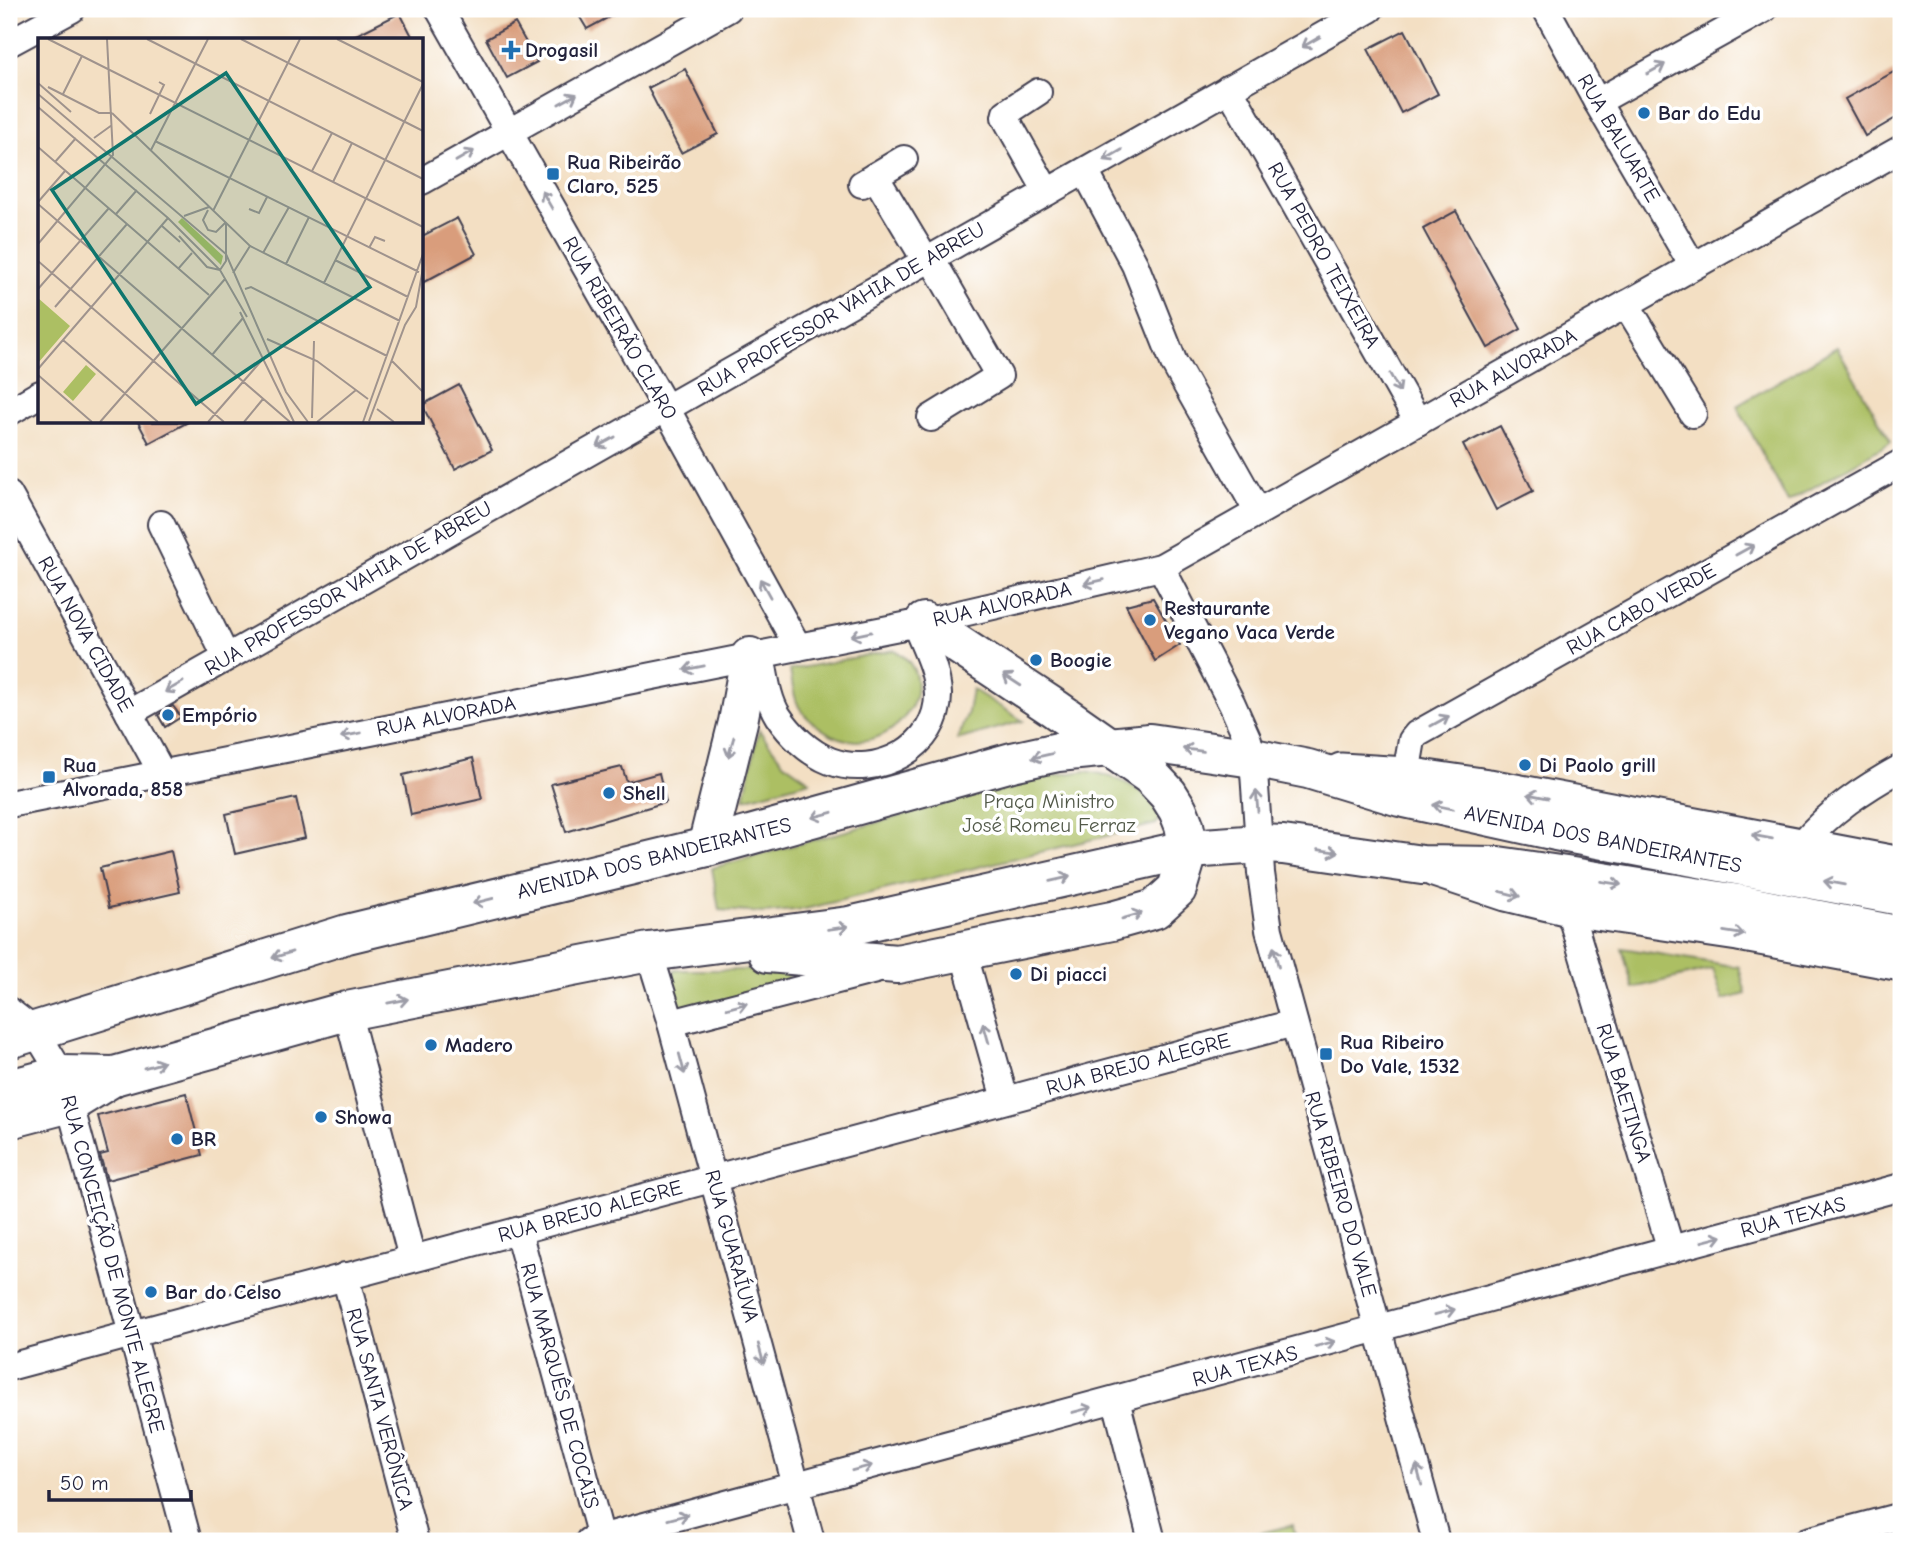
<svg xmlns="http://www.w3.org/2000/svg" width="1910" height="1550" font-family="'Comic Neue',sans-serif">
<rect width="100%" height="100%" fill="#fff"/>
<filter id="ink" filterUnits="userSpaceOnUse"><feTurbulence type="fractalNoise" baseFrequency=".0143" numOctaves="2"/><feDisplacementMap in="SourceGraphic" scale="14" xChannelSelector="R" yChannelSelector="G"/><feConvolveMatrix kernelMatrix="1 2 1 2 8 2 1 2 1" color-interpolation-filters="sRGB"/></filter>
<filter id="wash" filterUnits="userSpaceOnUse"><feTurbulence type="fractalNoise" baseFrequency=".00686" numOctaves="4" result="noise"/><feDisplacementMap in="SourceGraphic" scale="28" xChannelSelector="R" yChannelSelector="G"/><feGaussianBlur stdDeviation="1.57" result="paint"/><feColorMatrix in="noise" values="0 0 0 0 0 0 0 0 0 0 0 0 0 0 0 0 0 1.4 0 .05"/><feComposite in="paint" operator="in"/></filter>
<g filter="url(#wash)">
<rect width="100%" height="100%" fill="#f3dfc3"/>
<!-- green -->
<g fill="#acbf63" stroke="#67704f" stroke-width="2">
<polygon points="1837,347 1891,442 1788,502 1737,406"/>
<path d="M894,650C954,683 883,773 822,729C813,723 804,716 799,707C793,696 792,682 790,670Z"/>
<polygon points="972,689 1023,721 957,740 968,712"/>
<polygon points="759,730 783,762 810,781 744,799"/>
<path d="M1086,771C1117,776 1145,788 1163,814L1156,824L805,909L764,913L719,910L712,868L1041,777Z"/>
<polygon points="1622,948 1739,967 1746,994 1723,1000 1713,969 1633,988"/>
<polygon points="676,970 786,970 792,987 676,1009 671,990 671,975"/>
<polygon points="1293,1525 1296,1541 1229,1541"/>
</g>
<g id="blocks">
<!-- building -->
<g fill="#d99d7b">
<polygon points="575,9 624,9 587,29"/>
<polygon points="400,13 414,40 346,40"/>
<polygon points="515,23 537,62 507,78 486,39"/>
<polygon points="1405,30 1438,94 1401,113 1368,49"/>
<polygon points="1901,68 1901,115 1865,136 1845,99"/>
<polygon points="685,69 718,134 681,153 648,88"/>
<polygon points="1456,211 1521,329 1488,348 1423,229"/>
<polygon points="457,218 476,254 422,283 422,236"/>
<polygon points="459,385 492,450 455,469 422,405"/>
<polygon points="138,422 188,422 149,443"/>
<polygon points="1500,426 1533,491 1496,510 1463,445"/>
<polygon points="1153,598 1180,645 1155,661 1126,605"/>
<polygon points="173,706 181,717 165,727 158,715"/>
<polygon points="473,758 482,799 411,815 403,775"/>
<polygon points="622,767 627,782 659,773 666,802 566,832 551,784"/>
<polygon points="296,798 305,838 235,854 226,814"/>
<polygon points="171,851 180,892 109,908 100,868"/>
<polygon points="186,1093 202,1155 107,1180 100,1155 108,1153 98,1116"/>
</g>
</g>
</g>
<g filter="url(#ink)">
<use href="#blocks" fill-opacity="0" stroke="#413e4f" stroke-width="2"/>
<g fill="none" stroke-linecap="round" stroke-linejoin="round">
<defs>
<g id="minor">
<polyline points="439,9 666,408 798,647"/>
<polyline points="1546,9 1597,102 1693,266"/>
<polyline points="9,43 72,9"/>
<polyline points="1229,88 1418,422"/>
<polyline points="1038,92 1006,113 1005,117 1047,192"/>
<polyline points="1597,102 1764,9"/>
<polyline points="1085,171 1135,265 1174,363 1258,512"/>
<polyline points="875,176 926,261"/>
<polyline points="422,181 728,9"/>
<polyline points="862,184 904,159"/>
<polyline points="931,258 999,376 931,418"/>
<polyline points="1626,304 1693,414"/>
<polyline points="9,412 40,394"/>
<polyline points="9,495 162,773"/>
<polyline points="161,524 226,657"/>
<polyline points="1161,567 1232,704 1248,740 1253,758 1261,873 1269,930 1436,1541"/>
<path d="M761,655C765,675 767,699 778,716C790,734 809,753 830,761C877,779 939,747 938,694C937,669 924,646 915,623"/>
<polyline points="129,713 1370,9"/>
<polyline points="1406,774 1412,740 1417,734 1901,463"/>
<polyline points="9,804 924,622 1161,567 1901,149"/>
<path d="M1802,844C1830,811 1863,789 1901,768"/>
<polyline points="1569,909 1671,1250"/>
<polyline points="963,951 1005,1099"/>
<polyline points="649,952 671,1023 811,1541"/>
<polyline points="9,1011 36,1032 62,1075 188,1541"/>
<polyline points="347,1011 412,1258"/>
<polyline points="671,1023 876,970"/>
<polyline points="518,1231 602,1541"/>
<polyline points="345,1276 415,1541"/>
<polyline points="9,1367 1294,1023"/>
<polyline points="1116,1400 1152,1541"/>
<polyline points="589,1541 1901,1187"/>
<polyline points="1807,1541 1901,1516"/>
</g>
<g id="major">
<polyline points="1341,770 1406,774 1489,786 1901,864"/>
<polyline points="1434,870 1506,894 1569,909 1738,934 1901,964"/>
</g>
<g id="highway">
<polyline points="707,847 738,722 750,657"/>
<polyline points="768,953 897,964 1112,921 1155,909 1177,889 1189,849 1184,825 1178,810 1168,794 1151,776 1054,708 924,622"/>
<polyline points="9,1039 347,934 707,847 1012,762 1058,752 1150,743 1253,758 1308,769 1400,797 1556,831 1901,896"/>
<polyline points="9,1089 62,1075 114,1076"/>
<polyline points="9,1119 70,1103 114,1076 347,1011 649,952 849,926 1189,849 1261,844 1283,845 1422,865 1498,866 1566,876 1738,904 1901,936"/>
</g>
</defs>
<!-- minor casing -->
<use href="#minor" stroke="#413e4f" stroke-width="30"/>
<!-- major casing -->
<use href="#major" stroke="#413e4f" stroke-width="37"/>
<!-- highway casing -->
<use href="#highway" stroke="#413e4f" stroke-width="42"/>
<!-- minor -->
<use href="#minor" stroke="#fff" stroke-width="26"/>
<!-- major -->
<use href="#major" stroke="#fff" stroke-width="33"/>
<!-- highway -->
<use href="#highway" stroke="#fff" stroke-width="38"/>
</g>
<!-- one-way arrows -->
<defs><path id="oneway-shaft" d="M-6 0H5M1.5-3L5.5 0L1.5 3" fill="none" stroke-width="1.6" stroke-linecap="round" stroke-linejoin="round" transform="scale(1.75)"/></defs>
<g stroke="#9c9ca7">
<use href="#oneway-shaft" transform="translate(1311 42) rotate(150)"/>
<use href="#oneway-shaft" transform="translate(1656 69) rotate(-29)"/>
<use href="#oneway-shaft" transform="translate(568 99) rotate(-29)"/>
<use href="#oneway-shaft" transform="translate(1113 155) rotate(150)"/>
<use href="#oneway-shaft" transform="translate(465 156) rotate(-30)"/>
<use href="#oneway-shaft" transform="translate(547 200) rotate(-120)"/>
<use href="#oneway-shaft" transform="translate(1395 383) rotate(61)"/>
<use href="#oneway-shaft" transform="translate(606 442) rotate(151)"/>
<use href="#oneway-shaft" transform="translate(1745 550) rotate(-29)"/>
<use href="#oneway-shaft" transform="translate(1094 582) rotate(167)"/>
<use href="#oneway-shaft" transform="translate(765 588) rotate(-119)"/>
<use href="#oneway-shaft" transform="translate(861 634) rotate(168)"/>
<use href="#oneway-shaft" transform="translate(694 668) rotate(169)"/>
<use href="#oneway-shaft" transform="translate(1012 680) rotate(-147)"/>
<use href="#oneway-shaft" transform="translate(174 687) rotate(150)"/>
<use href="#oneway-shaft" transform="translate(1440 721) rotate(-29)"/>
<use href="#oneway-shaft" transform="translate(351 735) rotate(169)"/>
<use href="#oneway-shaft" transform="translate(731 747) rotate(106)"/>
<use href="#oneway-shaft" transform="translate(1193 750) rotate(-172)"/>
<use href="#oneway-shaft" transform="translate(1042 756) rotate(167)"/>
<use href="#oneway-shaft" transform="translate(1538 796) rotate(-169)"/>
<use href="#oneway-shaft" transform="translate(1257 801) rotate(-95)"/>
<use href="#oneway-shaft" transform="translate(1443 807) rotate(-168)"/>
<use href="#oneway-shaft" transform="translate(822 815) rotate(165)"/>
<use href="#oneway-shaft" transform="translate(1762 837) rotate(-170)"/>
<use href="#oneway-shaft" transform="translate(1328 851) rotate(8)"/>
<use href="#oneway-shaft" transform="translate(1060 879) rotate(-13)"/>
<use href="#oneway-shaft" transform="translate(1611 883) rotate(9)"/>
<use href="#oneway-shaft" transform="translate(1834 883) rotate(-170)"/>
<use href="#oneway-shaft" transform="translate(1510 894) rotate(14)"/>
<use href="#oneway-shaft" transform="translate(483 901) rotate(166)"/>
<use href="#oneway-shaft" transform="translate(1132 916) rotate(-16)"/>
<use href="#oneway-shaft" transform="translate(838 928) rotate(-7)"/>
<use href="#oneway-shaft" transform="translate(1734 933) rotate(9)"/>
<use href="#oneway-shaft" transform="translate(282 955) rotate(163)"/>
<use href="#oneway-shaft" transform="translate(1276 957) rotate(-104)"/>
<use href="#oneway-shaft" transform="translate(398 1001) rotate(-11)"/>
<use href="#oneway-shaft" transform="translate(737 1006) rotate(-15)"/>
<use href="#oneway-shaft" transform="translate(986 1033) rotate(-106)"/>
<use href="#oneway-shaft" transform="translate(682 1064) rotate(75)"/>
<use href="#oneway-shaft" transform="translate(154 1065) rotate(-16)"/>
<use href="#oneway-shaft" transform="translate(1712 1239) rotate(-15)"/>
<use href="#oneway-shaft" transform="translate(1445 1312) rotate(-15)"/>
<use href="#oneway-shaft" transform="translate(1325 1344) rotate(-15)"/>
<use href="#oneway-shaft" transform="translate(761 1354) rotate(75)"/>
<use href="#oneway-shaft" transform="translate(1082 1410) rotate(-15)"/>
<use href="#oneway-shaft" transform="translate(862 1468) rotate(-15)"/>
<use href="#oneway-shaft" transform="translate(1419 1475) rotate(-105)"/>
<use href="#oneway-shaft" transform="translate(678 1517) rotate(-15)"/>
</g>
</g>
<!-- markers -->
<g fill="#1f6fb2" stroke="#fff" stroke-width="2.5">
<path d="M507.5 39.5h7v7h7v7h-7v7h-7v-7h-7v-7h7z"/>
<circle cx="1644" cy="113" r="7"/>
<rect x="546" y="167" width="14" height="14" rx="3.5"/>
<circle cx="1150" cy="620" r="7"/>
<circle cx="1036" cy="660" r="7"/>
<circle cx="168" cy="715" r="7"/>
<circle cx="1525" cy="765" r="7"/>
<rect x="42" y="770" width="14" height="14" rx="3.5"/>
<circle cx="609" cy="793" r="7"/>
<circle cx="1016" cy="974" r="7"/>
<circle cx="431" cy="1045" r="7"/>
<rect x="1319" y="1047" width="14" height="14" rx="3.5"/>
<circle cx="321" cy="1117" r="7"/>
<circle cx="177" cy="1139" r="7"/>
<circle cx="151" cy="1292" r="7"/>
</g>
<g text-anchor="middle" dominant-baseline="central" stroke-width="7" stroke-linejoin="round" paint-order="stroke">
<!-- poi labels -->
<g font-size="21" font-weight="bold" fill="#22223b" stroke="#fff" text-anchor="start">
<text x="525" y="50">Drogasil</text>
<text x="1658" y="113">Bar do Edu</text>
<text x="567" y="162">Rua Ribeirão<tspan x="567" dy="24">Claro, 525</tspan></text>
<text x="1164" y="608">Restaurante<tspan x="1164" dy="24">Vegano Vaca Verde</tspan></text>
<text x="1050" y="660">Boogie</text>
<text x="182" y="715">Empório</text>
<text x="63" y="765">Rua<tspan x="63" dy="24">Alvorada, 858</tspan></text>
<text x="1539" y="765">Di Paolo grill</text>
<text x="623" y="793">Shell</text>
<text x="1030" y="974">Di piacci</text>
<text x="1340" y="1042">Rua Ribeiro<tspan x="1340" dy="24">Do Vale, 1532</tspan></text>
<text x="445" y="1045">Madero</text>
<text x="335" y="1117">Showa</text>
<text x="191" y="1139">BR</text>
<text x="165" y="1292">Bar do Celso</text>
</g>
<!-- street labels -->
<g font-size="21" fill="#22223b" stroke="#fff">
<text transform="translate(1619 138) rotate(60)">RUA BALUARTE</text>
<text transform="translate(1324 255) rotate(61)">RUA PEDRO TEIXEIRA</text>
<text transform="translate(841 309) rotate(-30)">RUA PROFESSOR VAHIA DE ABREU</text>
<text transform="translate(620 328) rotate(60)">RUA RIBEIRÃO CLARO</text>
<text transform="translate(1513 368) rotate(-29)">RUA ALVORADA</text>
<text transform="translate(348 588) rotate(-30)">RUA PROFESSOR VAHIA DE ABREU</text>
<text transform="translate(1002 604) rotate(-13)">RUA ALVORADA</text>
<text transform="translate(1641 609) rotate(-29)">RUA CABO VERDE</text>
<text transform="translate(86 634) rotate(61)">RUA NOVA CIDADE</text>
<text transform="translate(446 716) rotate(-11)">RUA ALVORADA</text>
<text transform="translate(1603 839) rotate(11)">AVENIDA DOS BANDEIRANTES</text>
<text transform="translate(654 858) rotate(-14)">AVENIDA DOS BANDEIRANTES</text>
<text transform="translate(1138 1064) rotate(-15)">RUA BREJO ALEGRE</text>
<text transform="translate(1624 1093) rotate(73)">RUA BAETINGA</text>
<text transform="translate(1341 1194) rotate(74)">RUA RIBEIRO DO VALE</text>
<text transform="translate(590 1211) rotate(-15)">RUA BREJO ALEGRE</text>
<text transform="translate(1793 1217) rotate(-15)">RUA TEXAS</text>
<text transform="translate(732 1246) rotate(75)">RUA GUARAÍUVA</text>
<text transform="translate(113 1264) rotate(75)">RUA CONCEIÇÃO DE MONTE ALEGRE</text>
<text transform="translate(1245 1366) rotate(-15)">RUA TEXAS</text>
<text transform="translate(560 1386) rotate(75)">RUA MARQUÊS DE COCAIS</text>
<text transform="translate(380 1409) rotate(75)">RUA SANTA VERÔNICA</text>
</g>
<!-- park labels -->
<g font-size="21" fill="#525949" stroke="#fff">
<text x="1049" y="801">Praça Ministro<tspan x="1049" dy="24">José Romeu Ferraz</tspan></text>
</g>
</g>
<!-- overview -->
<g transform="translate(38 38)">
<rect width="385" height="385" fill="#f3dfc3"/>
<path d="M144,180L185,218L183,227L140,184ZM0,260L32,288L0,325ZM48,327L58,336L35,363L25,354Z" fill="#acbf63"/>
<path fill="none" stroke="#9f938d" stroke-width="2" d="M10,1L385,189M109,1L385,141M203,1L385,93M299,1L385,44M0,45L33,74M10,49L61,75H74M0,56L188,216L248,354L270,384M25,56L44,18M0,69L130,180L182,232L209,279M74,75L212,208L362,283M112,76L126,47L121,44M56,100L74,87M117,103L381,234M0,109L171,257M113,112L170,1M17,124L38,100M274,133L294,95M295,144L314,105M0,164L27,133M0,166L252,384M211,171L221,175L229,159M170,172L165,182L170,192L178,194L187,185M175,173L262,1M78,176L99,152M146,178L171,169M124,188L142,204M141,198L169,229L182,232M0,206L75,117L69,1M331,210L337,199L347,203M225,215L251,169M297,222L370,259M0,223L186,384M248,226L271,179M140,231L154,215M182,232L188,223V186M195,235L212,208M286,245L385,46M0,251L71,170M207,251L213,249L349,318M17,269L89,186M202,274L256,384M229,301L279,323L330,361M25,302L120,384M174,317L205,280M353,322L385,354M0,331L130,180M0,337L54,384M339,371L356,384M274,380L276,303M331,383L367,287L378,269L385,230M62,384L187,241M170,384L224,322M206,384L225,361M279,384L318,352M325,384L385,216"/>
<path fill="#0f766e" fill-opacity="0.15" stroke="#0f766e" stroke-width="3.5" d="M188,35L332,249L158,366L14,152Z"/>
<rect width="385" height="385" fill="none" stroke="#22223b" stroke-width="3.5"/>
</g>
<!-- margin -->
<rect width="1910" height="1550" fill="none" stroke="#fff" stroke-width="35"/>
<!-- scale -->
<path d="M49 1490v10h142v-10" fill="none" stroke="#22223b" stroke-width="3.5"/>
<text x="60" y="1490" font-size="21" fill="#22223b" stroke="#ffffff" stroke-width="5" paint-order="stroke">50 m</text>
</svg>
